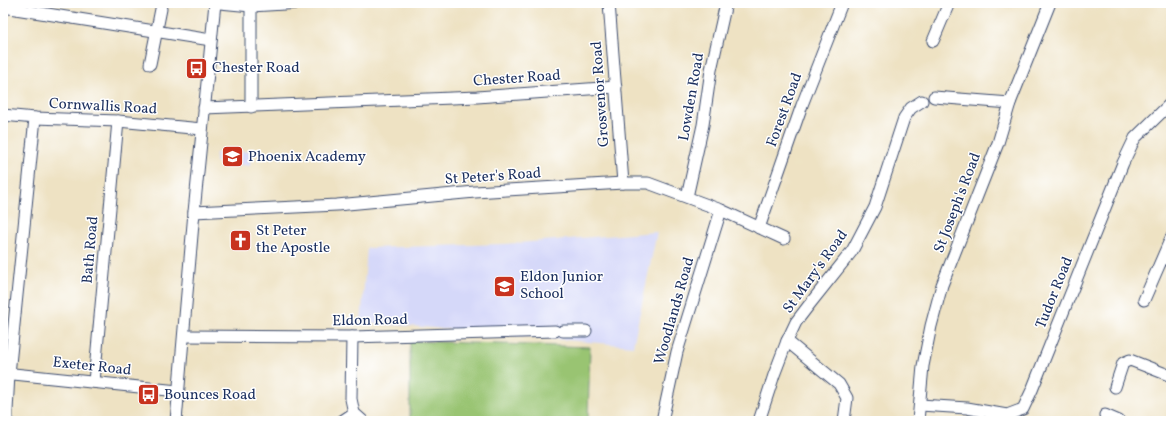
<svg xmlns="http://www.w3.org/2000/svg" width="1174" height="424" font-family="Vollkorn,serif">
<rect width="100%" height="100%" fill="#fff"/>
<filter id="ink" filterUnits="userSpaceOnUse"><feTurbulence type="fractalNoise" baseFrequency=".025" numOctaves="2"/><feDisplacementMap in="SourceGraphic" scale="8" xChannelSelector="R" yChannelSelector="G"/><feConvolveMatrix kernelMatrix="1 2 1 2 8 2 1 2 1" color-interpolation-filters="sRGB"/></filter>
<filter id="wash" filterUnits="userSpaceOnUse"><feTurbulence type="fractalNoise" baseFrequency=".012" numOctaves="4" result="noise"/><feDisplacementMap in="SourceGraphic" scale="16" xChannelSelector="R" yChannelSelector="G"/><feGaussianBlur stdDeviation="0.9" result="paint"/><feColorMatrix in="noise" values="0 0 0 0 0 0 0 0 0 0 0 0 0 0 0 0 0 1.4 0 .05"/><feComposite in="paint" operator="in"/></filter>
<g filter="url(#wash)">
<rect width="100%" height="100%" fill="#eee2c3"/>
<!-- built -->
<g fill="#d5d8f9">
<polygon points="251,151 250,166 215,162 216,153"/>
<polygon points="657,232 633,346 410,326 361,323 367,248 505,244"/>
</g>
<!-- green -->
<polygon fill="#99c472" stroke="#5a7a68" points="410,341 590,347 588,420 599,421 410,421"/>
</g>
<g filter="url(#ink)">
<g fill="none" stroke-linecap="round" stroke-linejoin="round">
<defs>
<g id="minor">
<polyline points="220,3 251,6 301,3"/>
<polyline points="609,3 623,183"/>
<polyline points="3,7 211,40"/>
<polyline points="933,41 949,3"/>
<polyline points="150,64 161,9"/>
<polyline points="934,97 1010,103"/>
<polyline points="251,107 251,6"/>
<polyline points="204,108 477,97 616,87"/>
<polyline points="3,115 35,118 118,121 202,129"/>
<polyline points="687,197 703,125 711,70 726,3"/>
<polyline points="194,212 337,205 475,192 623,183 648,183 721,210 784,239"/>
<polyline points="759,228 802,105 842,3"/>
<polyline points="1144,300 1171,238"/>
<polyline points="563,331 586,331"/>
<polyline points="184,336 352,337 555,331"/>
<polyline points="352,337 351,399 354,413 363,421"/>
<polyline points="787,341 839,384 847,398 844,421"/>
<polyline points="4,373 178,391"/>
<polyline points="94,382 118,121"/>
<polyline points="1115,387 1123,363 1130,360 1171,376"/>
<polyline points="920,405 967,408 1007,415 1023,409 1032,390 1123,163 1135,138 1171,103"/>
<polyline points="1105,415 1119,421"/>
<polyline points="7,421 7,411 9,374 35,118"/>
<polyline points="176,421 194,212 215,3"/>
<polyline points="342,421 354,413"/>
<polyline points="662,421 677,352 721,210"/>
<polyline points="759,421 774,375 787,341 796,322 809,305 852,251 875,207 904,118 911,108 922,101"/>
<polyline points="918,421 923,366 931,326 942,285 998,143 1010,103 1050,3"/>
</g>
</defs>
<!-- minor casing -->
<use href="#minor" stroke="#3b4a6d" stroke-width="13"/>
<!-- minor -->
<use href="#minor" stroke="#fff" stroke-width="11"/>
</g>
</g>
<!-- icons -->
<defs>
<symbol id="bus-square" viewBox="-11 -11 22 22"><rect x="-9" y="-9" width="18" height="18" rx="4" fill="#c8321e" stroke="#fff"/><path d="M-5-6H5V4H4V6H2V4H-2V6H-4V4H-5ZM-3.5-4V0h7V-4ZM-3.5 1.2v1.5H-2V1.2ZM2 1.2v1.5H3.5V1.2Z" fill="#fff"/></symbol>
<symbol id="school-square" viewBox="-11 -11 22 22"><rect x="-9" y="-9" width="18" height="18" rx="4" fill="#c8321e" stroke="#fff"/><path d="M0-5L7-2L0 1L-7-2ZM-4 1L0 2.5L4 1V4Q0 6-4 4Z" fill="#fff"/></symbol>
<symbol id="church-square" viewBox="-11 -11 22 22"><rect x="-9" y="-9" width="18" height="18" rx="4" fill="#c8321e" stroke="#fff"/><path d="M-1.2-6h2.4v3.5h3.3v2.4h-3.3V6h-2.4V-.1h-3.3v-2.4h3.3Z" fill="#fff"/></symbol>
</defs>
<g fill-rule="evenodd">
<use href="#bus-square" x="184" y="56" width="25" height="25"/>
<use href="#school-square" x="220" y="144" width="25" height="25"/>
<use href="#church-square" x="228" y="228" width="25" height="25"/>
<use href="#school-square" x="492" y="274" width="25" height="25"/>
<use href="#bus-square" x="136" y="382" width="25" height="25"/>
</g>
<g text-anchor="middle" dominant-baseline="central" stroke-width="3" stroke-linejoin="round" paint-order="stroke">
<!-- poi labels -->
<g font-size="15" fill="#1b2f5e" stroke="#fff" text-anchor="start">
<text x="212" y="68">Chester Road</text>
<text x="248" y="157">Phoenix Academy</text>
<text x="256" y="231">St Peter<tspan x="256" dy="17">the Apostle</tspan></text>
<text x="520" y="277">Eldon Junior<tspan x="520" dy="17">School</tspan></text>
<text x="164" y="395">Bounces Road</text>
</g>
<!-- street labels -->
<g font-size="15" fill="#1b2f5e" stroke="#fff">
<text transform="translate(517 79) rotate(-4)">Chester Road</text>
<text transform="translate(601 94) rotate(-94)">Grosvenor Road</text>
<text transform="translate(692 97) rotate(-80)">Lowden Road</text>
<text transform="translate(103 107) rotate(3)">Cornwallis Road</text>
<text transform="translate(785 110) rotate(-70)">Forest Road</text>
<text transform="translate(493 177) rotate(-4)">St Peter's Road</text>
<text transform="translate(958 203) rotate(-69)">St Joseph's Road</text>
<text transform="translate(91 250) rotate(-85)">Bath Road</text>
<text transform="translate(816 272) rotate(-54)">St Mary's Road</text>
<text transform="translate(1055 293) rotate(-68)">Tudor Road</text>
<text transform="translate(675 311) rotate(-74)">Woodlands Road</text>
<text transform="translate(370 321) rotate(-1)">Eldon Road</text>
<text transform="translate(92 367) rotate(6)">Exeter Road</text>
</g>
</g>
<!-- margin -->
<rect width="1174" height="424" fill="none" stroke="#fff" stroke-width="16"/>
</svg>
